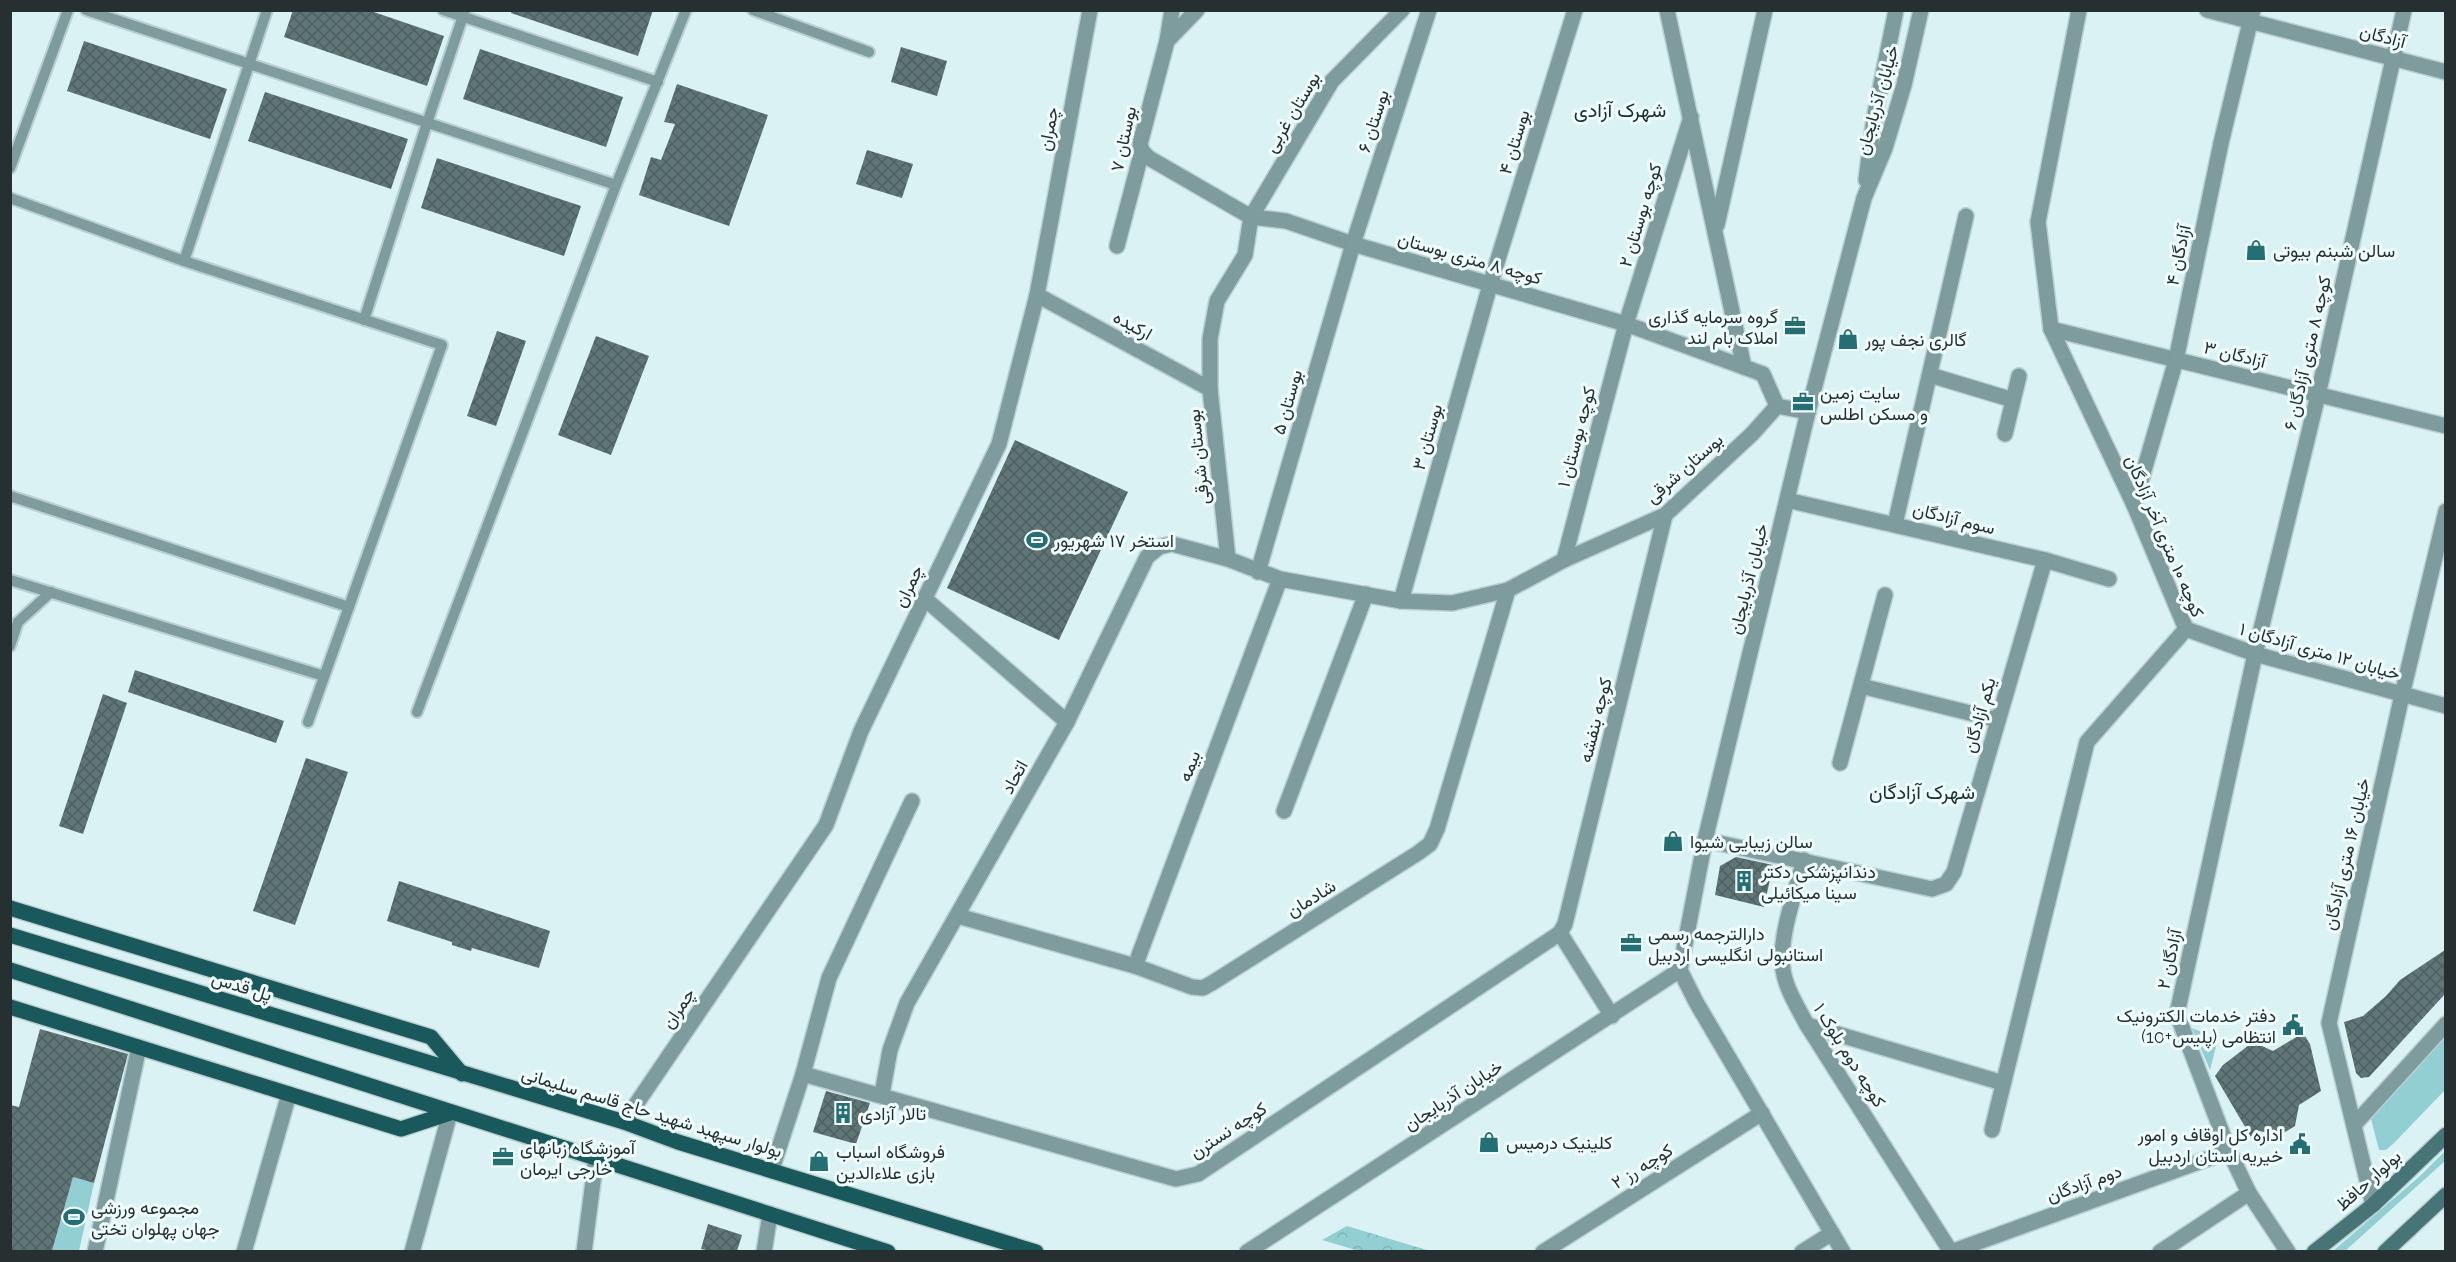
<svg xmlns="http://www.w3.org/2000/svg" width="2456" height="1262" font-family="Raleway,Vazirmatn,sans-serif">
<defs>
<pattern id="park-crowns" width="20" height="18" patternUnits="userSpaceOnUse" patternTransform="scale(1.5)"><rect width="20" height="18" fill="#92cfd3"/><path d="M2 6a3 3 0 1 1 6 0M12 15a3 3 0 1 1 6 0" fill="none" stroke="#7eb2b5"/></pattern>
<pattern id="building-cross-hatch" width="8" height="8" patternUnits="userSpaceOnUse" patternTransform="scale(1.5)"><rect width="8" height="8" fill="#5f7576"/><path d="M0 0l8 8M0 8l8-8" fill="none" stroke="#4e6061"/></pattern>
</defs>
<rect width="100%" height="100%" fill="#daf2f4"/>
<!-- grass -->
<g fill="#92cfd3">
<polygon points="2192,1028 2218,1039 2210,1070"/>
<polygon points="2445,1033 2445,1090 2394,1143 2386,1150 2379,1150 2370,1115"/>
<polygon points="2445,1151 2445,1161 2345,1251 2333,1251 2420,1176"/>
<polygon points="73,1177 94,1183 79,1251 52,1252"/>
</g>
<!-- park -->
<polygon fill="url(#park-crowns)" points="1347,1226 1430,1251 1359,1251 1322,1240"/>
<!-- building -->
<g fill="url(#building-cross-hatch)">
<polygon points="293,10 368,10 444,36 427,86 284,37"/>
<polygon points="512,10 653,10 638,56 511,13"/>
<polygon points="84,41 227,89 210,139 67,91"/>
<polygon points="901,47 947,61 937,96 891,82"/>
<polygon points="480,49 623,97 606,147 463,99"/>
<polygon points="677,84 768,115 729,226 639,195 651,157 661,160 675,124 664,122"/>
<polygon points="265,92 408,139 391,189 248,141"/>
<polygon points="867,150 913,164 902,198 856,184"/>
<polygon points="437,158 581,206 564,256 421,208"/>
<polygon points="497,331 526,341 496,426 467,416"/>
<polygon points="596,336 649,356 611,455 558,435"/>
<polygon points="1015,440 1128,492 1059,640 947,588"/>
<polygon points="135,670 284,721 276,743 128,692"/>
<polygon points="103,694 127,703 83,834 59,826"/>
<polygon points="306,758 348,772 295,925 253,911"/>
<polygon points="1736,857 1773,865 1764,907 1715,895 1720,866"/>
<polygon points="399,881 550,931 539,968 472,948 471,951 452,945 452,942 387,921"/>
<polygon points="2445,950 2445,994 2369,1077 2361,1078 2356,1073 2344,1022 2363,1016 2386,996 2400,980"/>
<polygon points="40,1029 128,1054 94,1183 73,1177 52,1251 10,1251 10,1105 19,1107"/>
<polygon points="2303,1033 2310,1044 2321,1091 2299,1105 2295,1126 2280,1135 2259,1131 2251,1137 2215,1076 2223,1065 2253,1042 2273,1051"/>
<polygon points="826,1091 870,1103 856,1144 813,1132"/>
<polygon points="708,1224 742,1235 737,1251 711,1251 701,1249"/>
</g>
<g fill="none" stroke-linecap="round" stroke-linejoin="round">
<defs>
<g id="service">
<polyline points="86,10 616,185"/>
<polyline points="443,10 658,82"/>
<polyline points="753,10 869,52"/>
<polyline points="10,168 68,10"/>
<polyline points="10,198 184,261 442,345 308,722"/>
<polyline points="184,261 267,10"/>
<polyline points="364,320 427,123 465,10"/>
<polyline points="10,496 349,607"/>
<polyline points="10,580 324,676"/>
<polyline points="10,646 18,622 51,592"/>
<polyline points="417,712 616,185 686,10"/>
</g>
<g id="minor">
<polyline points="1667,10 1744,367"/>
<polyline points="2207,10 2446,72"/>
<polyline points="1167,41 1197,10"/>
<polyline points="1142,151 1149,158 1251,217 1286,221 1353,244 1626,324 1763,374 1777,406"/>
<polyline points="1717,225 1765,10"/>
<polyline points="1117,246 1142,151 1140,144 1167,41 1172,10"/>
<polyline points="1037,295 1210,389"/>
<polyline points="2051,329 2446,426"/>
<polyline points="1930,375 2013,400"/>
<polyline points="1777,406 1808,412"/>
<polyline points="2005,434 2019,376"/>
<polyline points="1787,500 2045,560 2109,579"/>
<polyline points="2134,505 2176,360 2221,143 2253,10"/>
<polyline points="1895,524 1966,216"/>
<polyline points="1228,559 1210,389 1210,339 1217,301 1245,255 1251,217 1332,81 1402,10"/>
<polyline points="1564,560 1626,324 1691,117"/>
<polyline points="1258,572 1353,244 1429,10"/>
<polyline points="924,598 1067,722"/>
<polyline points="1401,601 1490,285 1575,10"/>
<polyline points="2186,629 2255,654 2446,706"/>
<polyline points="1861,686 1998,720"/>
<polyline points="1840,763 1885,595"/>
<polyline points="1284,811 1366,594"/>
<polyline points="1705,840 1932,889 1946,884 1954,872 2045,560"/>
<path d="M1804,860C1796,891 1778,937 1783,970C1786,989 1798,1008 1807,1025L1951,1252"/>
<polyline points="958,916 1135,966 1192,987 1203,988 1212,983 1418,853 1430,844 1437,829 1508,590"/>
<polyline points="1560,933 1612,1016"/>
<polyline points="1135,966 1280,579"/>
<polyline points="1807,1025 2003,1083"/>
<polyline points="803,1074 1176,1179 1198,1174 1560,933 1565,924 1665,515"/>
<polyline points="882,1094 890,1050 907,1003 1067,722 1147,557 1159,547 1172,544 1228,559 1280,579 1401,601 1452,603 1508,590 1564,560 1665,515 1752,434 1777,406"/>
<polyline points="624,1122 826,825 861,731 999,444 1037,295 1090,10"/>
<polyline points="2354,1125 2446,1024"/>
<polyline points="1992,1130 2087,742 2186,629 2134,505 2051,329 2038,222 2079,10"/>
<polyline points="772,1169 803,1074 829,978 912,801"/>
<polyline points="2373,1205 2329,1023 2402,695 2446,511"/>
<polyline points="95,1252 139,1047"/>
<polyline points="244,1252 289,1094"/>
<polyline points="412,1252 450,1113"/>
<polyline points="584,1252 596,1158"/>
<polyline points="764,1252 770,1214"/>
<polyline points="1543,1252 1762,1113"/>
<polyline points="1802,1252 1832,1233"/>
<polyline points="1951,1252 2229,1151"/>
<polyline points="2160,1252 2249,1193"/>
<polyline points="2288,1252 2249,1193 2229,1151 2177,1014 2255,654 2318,395 2404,10"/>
</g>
<g id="tertiary">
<polyline points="1866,180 1874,119 1896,10"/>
<polyline points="1247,1252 1680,970"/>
<polyline points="1843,1252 1696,1002 1680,970 1705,840 1808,412 1864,198 1885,148 1904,85 1921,10"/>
</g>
<g id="secondary">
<polyline points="2314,1252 2373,1205 2446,1135"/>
<polyline points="2385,1252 2446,1195"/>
</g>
<g id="primary">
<polyline points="10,908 431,1037 462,1074"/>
<polyline points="10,935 624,1122 678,1142 1036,1252"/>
<polyline points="10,970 888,1252"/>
<polyline points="10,1007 401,1129 450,1113"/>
</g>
</defs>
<!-- service casing -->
<use href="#service" stroke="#bacfd1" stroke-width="14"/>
<!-- minor casing -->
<use href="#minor" stroke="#bacfd1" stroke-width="18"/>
<!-- tertiary casing -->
<use href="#tertiary" stroke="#bacfd1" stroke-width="18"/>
<!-- secondary casing -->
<use href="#secondary" stroke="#bacfd1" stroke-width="18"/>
<!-- primary casing -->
<use href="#primary" stroke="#bacfd1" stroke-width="18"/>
<!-- service -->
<use href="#service" stroke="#7e9b9d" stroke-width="10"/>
<!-- minor -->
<use href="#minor" stroke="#7e9b9d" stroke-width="15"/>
<!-- tertiary -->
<use href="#tertiary" stroke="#7e9b9d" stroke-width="15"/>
<!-- secondary -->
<use href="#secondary" stroke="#477476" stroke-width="15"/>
<!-- primary -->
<use href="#primary" stroke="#19585b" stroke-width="15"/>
</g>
<!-- icons -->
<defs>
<symbol id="shop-bare" viewBox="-9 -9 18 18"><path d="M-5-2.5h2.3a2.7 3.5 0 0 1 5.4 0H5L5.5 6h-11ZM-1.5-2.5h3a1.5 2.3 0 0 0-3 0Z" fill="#246f74" stroke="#effdfe" stroke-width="2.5" paint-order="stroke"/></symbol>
<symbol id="office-bare" viewBox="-9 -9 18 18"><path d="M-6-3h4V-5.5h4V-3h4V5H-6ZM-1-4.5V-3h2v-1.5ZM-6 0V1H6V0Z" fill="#246f74" stroke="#effdfe" stroke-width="2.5" paint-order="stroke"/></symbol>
<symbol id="stadium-bare" viewBox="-9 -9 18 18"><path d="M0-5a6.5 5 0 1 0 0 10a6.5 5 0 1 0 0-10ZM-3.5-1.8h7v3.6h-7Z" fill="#246f74" stroke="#effdfe" stroke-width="2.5" paint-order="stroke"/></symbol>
<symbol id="building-bare" viewBox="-9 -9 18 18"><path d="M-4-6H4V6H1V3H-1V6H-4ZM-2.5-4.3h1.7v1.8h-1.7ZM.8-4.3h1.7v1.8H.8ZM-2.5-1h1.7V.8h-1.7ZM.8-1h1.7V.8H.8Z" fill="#246f74" stroke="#effdfe" stroke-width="2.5" paint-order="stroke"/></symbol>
<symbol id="civic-bare" viewBox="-9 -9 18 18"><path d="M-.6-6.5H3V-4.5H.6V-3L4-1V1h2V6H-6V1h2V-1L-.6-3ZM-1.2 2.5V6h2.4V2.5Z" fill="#246f74" stroke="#effdfe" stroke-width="2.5" paint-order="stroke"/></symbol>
</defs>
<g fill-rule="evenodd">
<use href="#shop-bare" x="2241" y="235" width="30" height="30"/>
<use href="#office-bare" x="1780" y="311" width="30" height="30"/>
<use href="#shop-bare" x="1833" y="324" width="30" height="30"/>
<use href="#office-bare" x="1788" y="387" width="30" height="30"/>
<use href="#stadium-bare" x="1022" y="525" width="30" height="30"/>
<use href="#shop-bare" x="1658" y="826" width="30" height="30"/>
<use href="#building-bare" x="1729" y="866" width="30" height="30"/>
<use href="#office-bare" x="1616" y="928" width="30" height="30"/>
<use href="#civic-bare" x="2278" y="1010" width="30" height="30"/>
<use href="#building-bare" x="828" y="1098" width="30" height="30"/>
<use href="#shop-bare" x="1474" y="1127" width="30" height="30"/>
<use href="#civic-bare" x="2285" y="1129" width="30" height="30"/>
<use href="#office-bare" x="488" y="1142" width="30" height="30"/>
<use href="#shop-bare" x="804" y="1146" width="30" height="30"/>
<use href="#stadium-bare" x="59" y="1202" width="30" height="30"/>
</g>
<g text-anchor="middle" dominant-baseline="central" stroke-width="6" stroke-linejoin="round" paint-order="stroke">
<!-- street labels -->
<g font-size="18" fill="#263030" stroke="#effdfe">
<text transform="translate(2383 36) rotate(15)">آزادگان</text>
<text transform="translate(1877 100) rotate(-74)">خیابان آذربایجان</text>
<text transform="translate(1292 112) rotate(-59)">بوستان غربی</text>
<text transform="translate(1373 121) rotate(-72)">بوستان ۶</text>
<text transform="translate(1048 129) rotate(-79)">چمران</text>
<text transform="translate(1123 139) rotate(-78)">بوستان ۷</text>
<text transform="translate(1514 142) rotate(-73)">بوستان ۴</text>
<text transform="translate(1640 215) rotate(-73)">کوچه بوستان ۲</text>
<text transform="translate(2178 255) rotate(-78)">آزادگان ۴</text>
<text transform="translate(1470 258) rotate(16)">کوچه ۸ متری بوستان</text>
<text transform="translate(1133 325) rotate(29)">ارکیده</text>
<text transform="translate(2307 353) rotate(-77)">کوچه ۸ متری آزادگان ۶</text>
<text transform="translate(2235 354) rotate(14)">آزادگان ۳</text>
<text transform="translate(1287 402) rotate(-74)">بوستان ۵</text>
<text transform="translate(1427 437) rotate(-74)">بوستان ۳</text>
<text transform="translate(1576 437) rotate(-75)">کوچه بوستان ۱</text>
<text transform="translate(1198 457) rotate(-96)">بوستان شرقی</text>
<text transform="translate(1684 468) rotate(-41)">بوستان شرقی</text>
<text transform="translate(1954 518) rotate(14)">سوم آزادگان</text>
<text transform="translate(2165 536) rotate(67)">کوچه ۱۰ متری آخر آزادگان</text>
<text transform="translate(1748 579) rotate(-76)">خیابان آذربایجان</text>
<text transform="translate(908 586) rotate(-64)">چمران</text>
<text transform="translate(2320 651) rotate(16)">خیابان ۱۲ متری آزادگان ۱</text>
<text transform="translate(1979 715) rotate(-74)">یکم آزادگان</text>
<text transform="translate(1595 720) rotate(-76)">کوچه بنفشه</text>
<text transform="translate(1189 766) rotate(-69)">بیمه</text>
<text transform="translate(1014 777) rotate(-61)">اتحاد</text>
<text transform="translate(2346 854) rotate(-77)">خیابان ۱۶ متری آزادگان</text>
<text transform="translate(1311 898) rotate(-32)">شادمان</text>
<text transform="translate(2169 959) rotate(-78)">آزادگان ۲</text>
<text transform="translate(242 986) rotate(17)">پل قدس</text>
<text transform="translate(678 1008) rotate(-56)">چمران</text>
<text transform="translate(1850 1055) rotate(58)">کوچه دوم بلوک ۱</text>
<text transform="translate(1453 1095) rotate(-33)">خیابان آذربایجان</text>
<text transform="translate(652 1112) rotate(17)">بولوار سپهبد شهید حاج قاسم سلیمانی</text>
<text transform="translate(1228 1130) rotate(-33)">کوچه نسترن</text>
<text transform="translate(1642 1166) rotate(-32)">کوچه رز ۲</text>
<text transform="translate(2368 1180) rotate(-42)">بولوار حافظ</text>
<text transform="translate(2084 1183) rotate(-20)">دوم آزادگان</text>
</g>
<!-- poi labels -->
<g font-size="18" fill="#263030" stroke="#effdfe" text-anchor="start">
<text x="2273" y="250">سالن شبنم بیوتی</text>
<text x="1778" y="316" text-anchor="end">گروه سرمایه گذاری<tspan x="1778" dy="21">املاک بام لند</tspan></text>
<text x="1865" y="339">گالری نجف پور</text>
<text x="1820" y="392">سایت زمین<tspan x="1820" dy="21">و مسکن اطلس</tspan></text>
<text x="1054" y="540">استخر ١٧ شهریور</text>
<text x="1690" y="841">سالن زیبایی شیوا</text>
<text x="1761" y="871">دندانپزشکی دکتر<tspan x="1761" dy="21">سینا میکائیلی</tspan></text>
<text x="1648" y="933">دارالترجمه رسمی<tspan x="1648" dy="21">استانبولی انگلیسی اردبیل</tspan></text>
<text x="2276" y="1015" text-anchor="end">دفتر خدمات الکترونیک<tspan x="2276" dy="21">انتظامی (پلیس+10)</tspan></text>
<text x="860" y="1113">تالار آزادی</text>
<text x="2283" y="1134" text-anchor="end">اداره کل اوقاف و امور<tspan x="2283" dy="21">خیریه استان اردبیل</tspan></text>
<text x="1506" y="1142">کلینیک درمیس</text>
<text x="520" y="1147">آموزشگاه زبانهای<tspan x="520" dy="21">خارجی ایرمان</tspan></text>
<text x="836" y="1151">فروشگاه اسباب<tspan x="836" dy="21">بازی علاءالدین</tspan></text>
<text x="91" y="1207">مجموعه ورزشی<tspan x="91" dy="21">جهان پهلوان تختی</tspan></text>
</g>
<!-- neighbourhood labels -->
<g font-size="20" fill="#1a2e30" stroke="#effdfe">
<text x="1620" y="110">شهرک آزادی</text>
<text x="1922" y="792">شهرک آزادگان</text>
</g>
</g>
<!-- border -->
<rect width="2456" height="1262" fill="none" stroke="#263030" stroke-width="24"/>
</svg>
